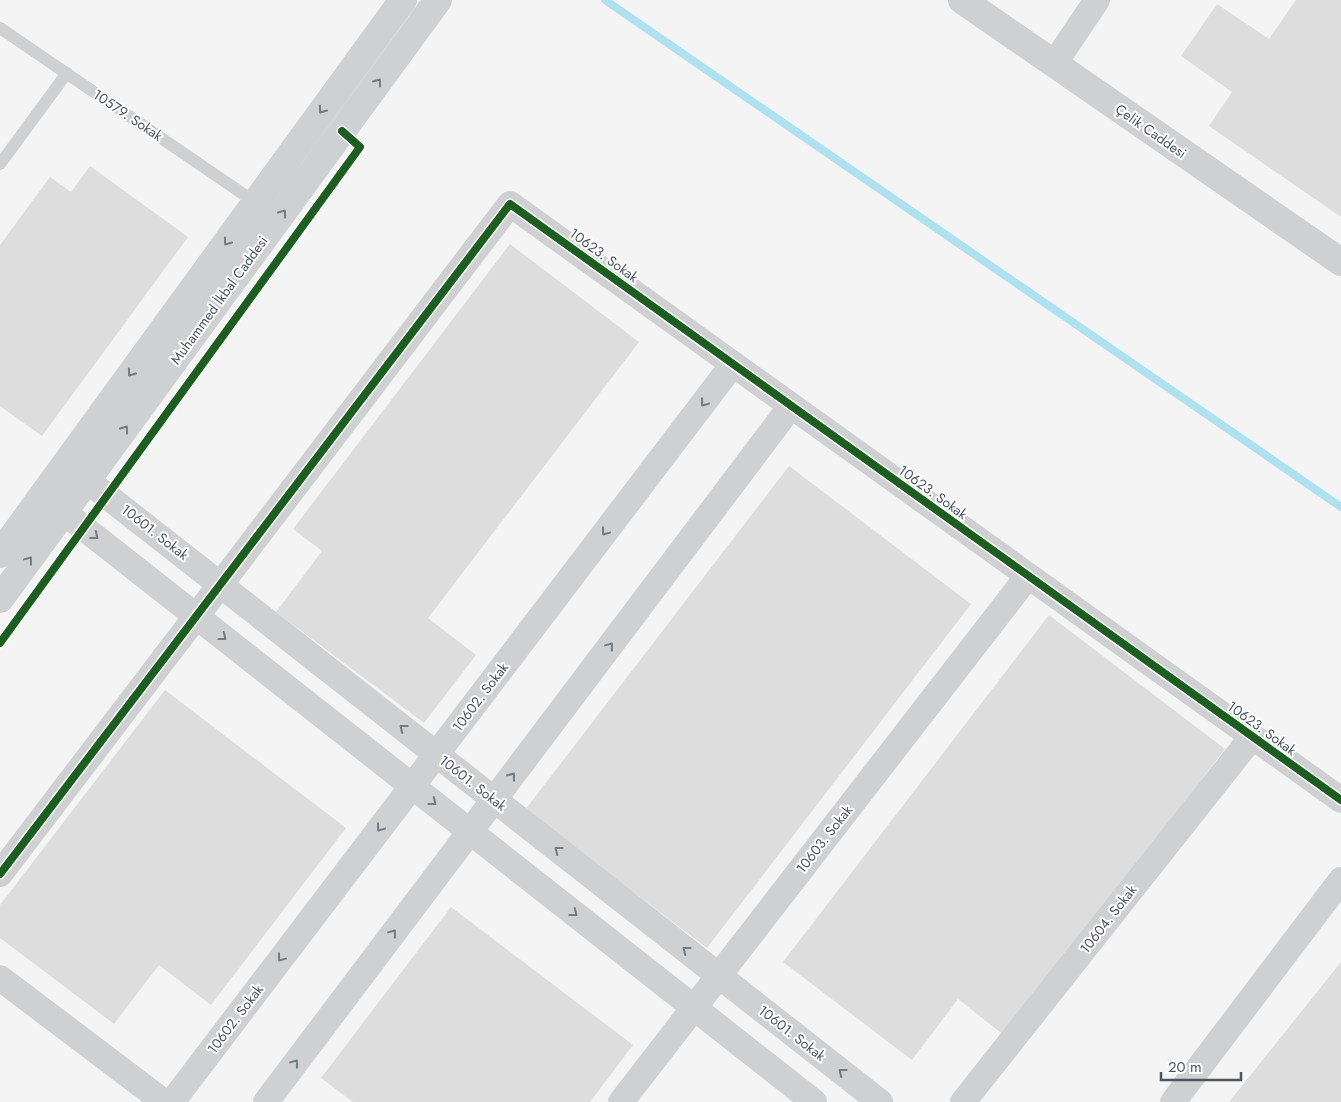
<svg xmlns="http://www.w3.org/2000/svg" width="1341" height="1102" font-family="Jost,sans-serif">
<rect width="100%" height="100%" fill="#f4f4f4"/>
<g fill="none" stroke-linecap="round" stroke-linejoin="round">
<!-- stream -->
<polyline stroke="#aee2f0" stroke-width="8" points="605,0 1341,507"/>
</g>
<!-- building -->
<g fill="#ddddde">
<polygon points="1296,0 1341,0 1341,217 1209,126 1232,92 1181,56 1217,4 1269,39"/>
<polygon points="90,166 188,237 42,436 0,406 0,245 50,177 71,192"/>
<polygon points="510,244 639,342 428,618 476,655 424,723 276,612 322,551 293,529"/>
<polygon points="789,466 971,604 707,948 525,810"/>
<polygon points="1049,615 1225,749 1005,1036 958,999 912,1060 783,962"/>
<polygon points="165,690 346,828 211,1005 159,965 114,1024 0,938 0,905"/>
<polygon points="451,907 633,1045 590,1102 353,1102 321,1078"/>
<polygon points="1341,962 1341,1102 1229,1102"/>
</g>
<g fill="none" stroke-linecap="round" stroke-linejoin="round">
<!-- service -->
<g stroke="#ced0d2" stroke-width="12">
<polyline points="0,28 255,202"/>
<polyline points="0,164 67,73"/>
</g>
<!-- minor -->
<g stroke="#ced0d2" stroke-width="26">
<polyline points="1054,64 1097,0"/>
<polyline points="70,467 880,1102"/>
<polyline points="47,499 814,1102"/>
<polyline points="0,874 510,204 1341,800"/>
<polyline points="0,978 164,1102"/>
<polyline points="172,1102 733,364"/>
<polyline points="266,1102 791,406"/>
<polyline points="621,1102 1028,576"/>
<polyline points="963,1102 1252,737"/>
<polyline points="1173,1102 1341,880"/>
</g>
<!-- tertiary -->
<g stroke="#ced0d2" stroke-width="28">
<polyline points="962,0 1341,262"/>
<polyline points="0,554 403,0"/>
<polyline points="0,599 438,0"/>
</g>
<defs>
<g id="cycleway">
<polyline points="0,643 360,147 342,131"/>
<polyline points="0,874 510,204 1341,800"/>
</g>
</defs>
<!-- cycleway casing -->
<use href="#cycleway" stroke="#fff" stroke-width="11"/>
<!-- cycleway -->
<use href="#cycleway" stroke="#1b5e20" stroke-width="8"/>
</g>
<!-- one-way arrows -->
<defs><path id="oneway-chevron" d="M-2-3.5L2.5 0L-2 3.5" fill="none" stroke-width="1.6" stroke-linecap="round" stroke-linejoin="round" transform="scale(1.25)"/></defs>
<g stroke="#727b83">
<use href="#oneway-chevron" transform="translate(378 82) rotate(-54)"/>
<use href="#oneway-chevron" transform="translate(322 110) rotate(126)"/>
<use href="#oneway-chevron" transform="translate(283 213) rotate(-54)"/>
<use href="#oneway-chevron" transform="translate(227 242) rotate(126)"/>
<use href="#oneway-chevron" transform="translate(131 373) rotate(126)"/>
<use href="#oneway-chevron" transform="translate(704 403) rotate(127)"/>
<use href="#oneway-chevron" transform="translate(125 429) rotate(-54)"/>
<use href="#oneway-chevron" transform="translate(605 532) rotate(127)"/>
<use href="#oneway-chevron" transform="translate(95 536) rotate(38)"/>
<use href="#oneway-chevron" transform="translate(29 560) rotate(-53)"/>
<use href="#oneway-chevron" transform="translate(223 637) rotate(38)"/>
<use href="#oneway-chevron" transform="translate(610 646) rotate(-53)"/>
<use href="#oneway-chevron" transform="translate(403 728) rotate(-142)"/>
<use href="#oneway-chevron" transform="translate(512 776) rotate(-53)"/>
<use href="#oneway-chevron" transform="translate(433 802) rotate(38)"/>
<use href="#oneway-chevron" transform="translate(380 828) rotate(127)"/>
<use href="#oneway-chevron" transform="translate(558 850) rotate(-142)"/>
<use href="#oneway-chevron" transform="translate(574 913) rotate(38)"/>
<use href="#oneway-chevron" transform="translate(393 933) rotate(-53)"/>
<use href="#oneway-chevron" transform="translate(686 950) rotate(-142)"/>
<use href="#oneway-chevron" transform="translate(281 958) rotate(127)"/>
<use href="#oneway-chevron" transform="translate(295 1063) rotate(-53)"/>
<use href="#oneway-chevron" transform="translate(842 1072) rotate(-142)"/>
</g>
<g text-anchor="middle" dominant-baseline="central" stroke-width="4" stroke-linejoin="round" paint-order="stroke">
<!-- street labels -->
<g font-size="14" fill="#4a5661" stroke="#fff">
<text transform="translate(128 115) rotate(34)">10579. Sokak</text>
<text transform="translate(1151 131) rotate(35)">Çelik Caddesi</text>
<text transform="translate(604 255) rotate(36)">10623. Sokak</text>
<text transform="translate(219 300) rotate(-54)">Muhammed İkbal Caddesi</text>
<text transform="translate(933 492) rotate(36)">10623. Sokak</text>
<text transform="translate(155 532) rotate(38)">10601. Sokak</text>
<text transform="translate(480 697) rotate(-53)">10602. Sokak</text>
<text transform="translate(1262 728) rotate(36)">10623. Sokak</text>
<text transform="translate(473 783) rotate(38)">10601. Sokak</text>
<text transform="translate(824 839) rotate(-52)">10603. Sokak</text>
<text transform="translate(1108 919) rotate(-52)">10604. Sokak</text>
<text transform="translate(235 1019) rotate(-53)">10602. Sokak</text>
<text transform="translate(792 1033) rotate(38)">10601. Sokak</text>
</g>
</g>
<!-- scale -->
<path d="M1161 1072v8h80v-8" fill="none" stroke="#4a5661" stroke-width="2.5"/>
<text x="1168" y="1072" font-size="15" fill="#4a5661" stroke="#ffffff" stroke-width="4" paint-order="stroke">20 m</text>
</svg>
